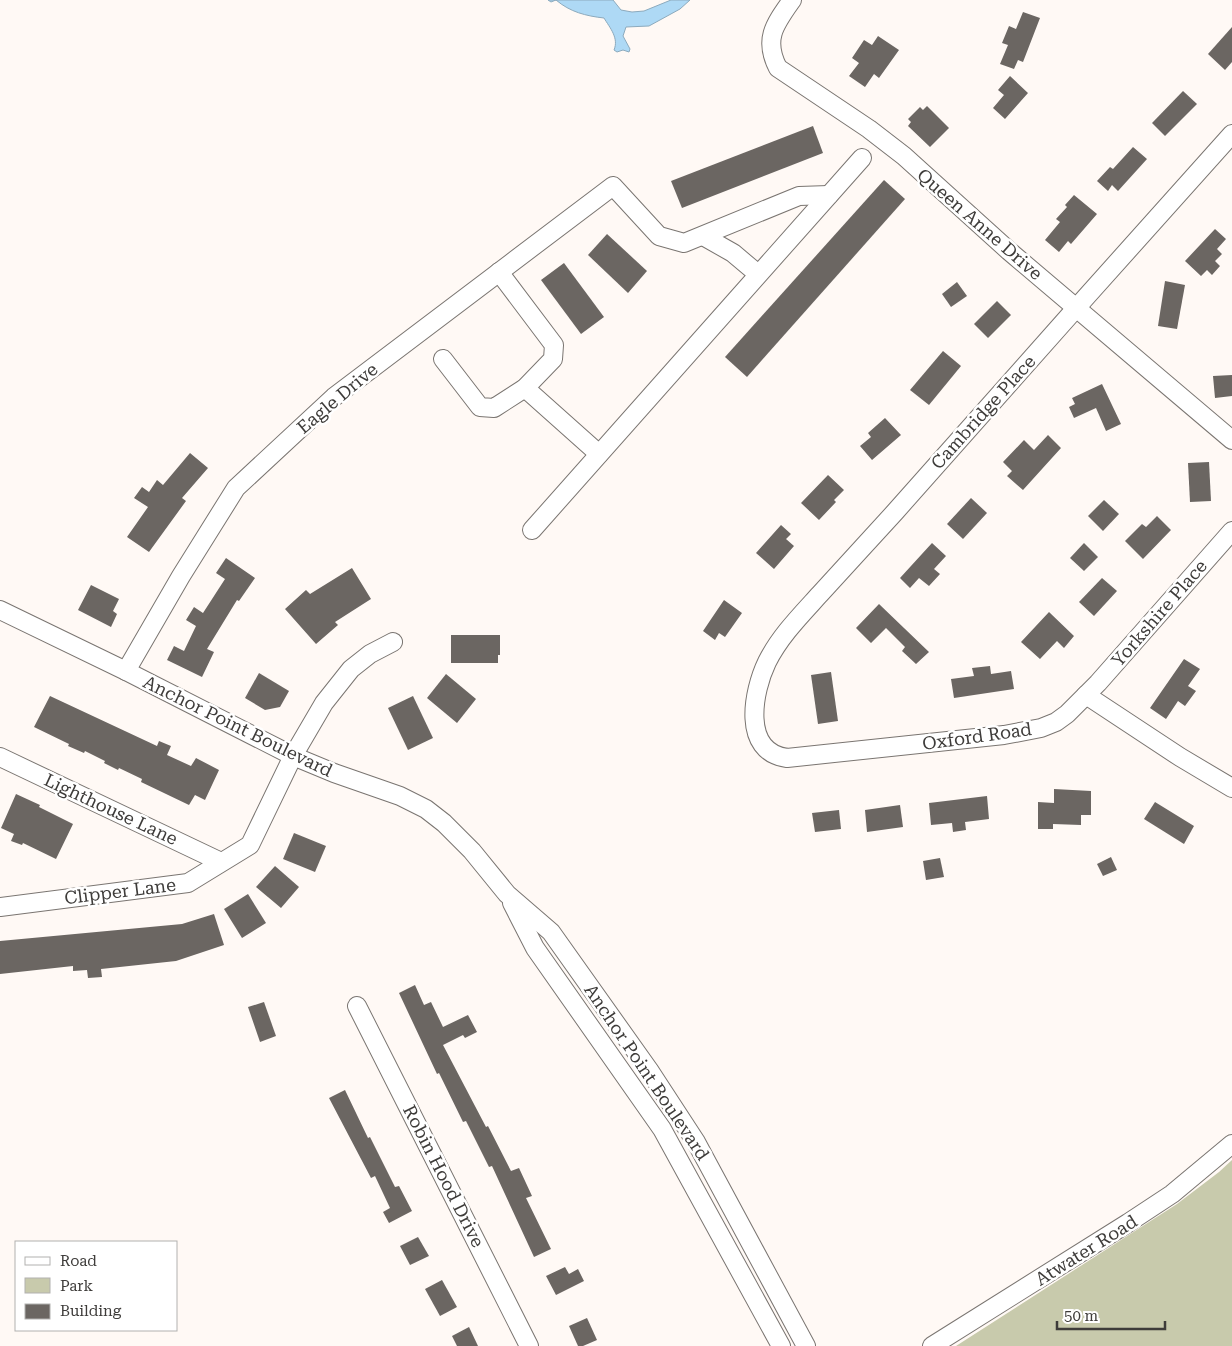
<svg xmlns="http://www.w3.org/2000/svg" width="1232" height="1346" font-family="'Roboto Serif',serif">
<rect width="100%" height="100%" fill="#fff9f5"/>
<!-- green -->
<polygon fill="#c8caac" points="1232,1160 1232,1346 956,1346 1177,1204 1219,1172"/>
<!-- water -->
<path fill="#aed9f5" stroke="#8caabd" d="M548,0H613L621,10L632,12L644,11L671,0H690L680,9L649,26L626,27L623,36L630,49L629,52L623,50L617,52L614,50C619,38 610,28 604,18C586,16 570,12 556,0L551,2Z"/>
<!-- building -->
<g fill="#6b6662">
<polygon points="1023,12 1040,18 1023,62 1018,60 1014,69 1000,64 1008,45 1002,43 1009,26 1016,29"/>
<polygon points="1232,27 1232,62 1225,70 1208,54"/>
<polygon points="878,36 899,50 879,78 874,74 865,87 849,76 859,63 852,58 864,40 872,45"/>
<polygon points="1010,76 1028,93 1005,119 993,108 1004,95 998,90"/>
<polygon points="1183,91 1197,104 1165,136 1152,123"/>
<polygon points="927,106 949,128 930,147 908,126 911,122 908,119 920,107 923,110"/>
<polygon points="813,126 823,153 682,208 671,181"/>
<polygon points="1133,147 1147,159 1118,191 1112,185 1108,191 1097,181 1110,167 1113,169"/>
<polygon points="884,180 905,199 747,377 725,357"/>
<polygon points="1074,195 1097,214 1071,244 1068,241 1059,252 1045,240 1060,222 1056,219 1067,207 1065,205"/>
<polygon points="1215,229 1226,239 1217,249 1222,254 1215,261 1220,266 1212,275 1207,270 1201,276 1185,261"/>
<polygon points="607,234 647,271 628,293 588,255"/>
<polygon points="564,263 604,317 581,334 541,280"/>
<polygon points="1165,281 1185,285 1177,329 1158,326"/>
<polygon points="957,282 967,296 951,307 942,294"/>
<polygon points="997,301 1011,315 988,338 974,324"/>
<polygon points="943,351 961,366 929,405 910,390"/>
<polygon points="1232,375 1232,396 1215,398 1213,376"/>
<polygon points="1102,384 1121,424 1106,431 1096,408 1074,418 1069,407 1075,404 1072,398"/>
<polygon points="885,418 901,435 872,460 860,446 871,437 868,433"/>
<polygon points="1048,435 1061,448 1023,490 1007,476 1012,471 1003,462 1024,440 1034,450"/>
<polygon points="190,453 208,468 182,498 186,501 149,552 127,537 148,507 134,498 142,487 149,492 157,480 163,485"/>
<polygon points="1209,462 1211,501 1190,502 1188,463"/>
<polygon points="828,475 844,490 834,500 836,502 819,520 801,503"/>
<polygon points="971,498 987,513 963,539 947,524"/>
<polygon points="1104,500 1119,514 1103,531 1088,516"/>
<polygon points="1157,516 1171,530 1143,559 1125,541 1142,524 1146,527"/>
<polygon points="781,525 791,534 786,539 794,546 774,569 756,553"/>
<polygon points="932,543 946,556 934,569 940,574 929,586 919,578 910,588 900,578"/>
<polygon points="1084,543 1098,557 1084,571 1070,558"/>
<polygon points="226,558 255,578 239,601 237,600 207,649 214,652 202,677 167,660 174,646 184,651 196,626 186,620 194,607 203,613 225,579 216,573"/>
<polygon points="352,568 371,599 335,622 338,625 316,644 285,609 306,590 310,594"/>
<polygon points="1102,578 1117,591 1094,616 1079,602"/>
<polygon points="91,585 119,599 113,611 117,614 111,627 78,610"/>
<polygon points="724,600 742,613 725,637 719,633 715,640 703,631"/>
<polygon points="879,604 929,652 916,664 902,651 905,647 886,628 871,643 856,628"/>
<polygon points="1049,612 1074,636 1064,648 1057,641 1040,659 1021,642"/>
<polygon points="451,635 500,635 500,655 498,655 498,663 451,663"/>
<polygon points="1184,659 1200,669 1188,686 1196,691 1185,706 1178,701 1166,719 1150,708"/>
<polygon points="990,666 991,674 1011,671 1014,689 954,698 951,679 974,676 972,668"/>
<polygon points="831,672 838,721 818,724 811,675"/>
<polygon points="259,673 289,691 280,707 265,710 245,698"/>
<polygon points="446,674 476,699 457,723 427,698"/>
<polygon points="50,696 157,746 159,741 171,746 167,755 191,766 196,758 219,770 205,800 195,795 189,805 141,782 142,779 119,768 118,770 104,763 105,761 85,751 84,753 68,746 69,744 34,727"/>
<polygon points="413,696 433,738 408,750 388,708"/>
<polygon points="1054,789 1091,791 1091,815 1081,815 1081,825 1053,824 1053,829 1038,829 1038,802 1054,803"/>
<polygon points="16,794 40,805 39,807 73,824 56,859 23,843 22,845 11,841 14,834 1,828"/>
<polygon points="987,796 989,819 965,822 966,830 953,832 952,823 931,825 929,803"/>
<polygon points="1155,802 1194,826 1184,844 1144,819"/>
<polygon points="900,805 903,827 867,832 865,810"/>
<polygon points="839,810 841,829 815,832 812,813"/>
<polygon points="294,833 326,846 315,872 283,859"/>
<polygon points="1111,857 1117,870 1103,876 1097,864"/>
<polygon points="940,858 944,877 926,880 923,861"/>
<polygon points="275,866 299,887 281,908 256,887"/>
<polygon points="248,894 266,923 242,938 224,909"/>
<polygon points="214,914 224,945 176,961 101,969 102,977 88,978 87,970 73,971 73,966 0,974 0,941 182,924"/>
<polygon points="415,985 424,1005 431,1002 443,1027 468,1015 477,1032 465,1038 463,1035 443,1045 486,1127 488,1126 511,1171 519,1168 532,1196 526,1198 551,1249 534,1257 492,1166 489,1167 466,1121 463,1122 439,1073 437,1074 399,993"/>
<polygon points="264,1002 276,1036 260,1042 248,1007"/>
<polygon points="345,1090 368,1138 370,1137 395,1187 399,1186 412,1211 389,1223 383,1212 390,1208 375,1176 371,1178 329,1098"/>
<polygon points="418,1237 429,1256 410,1265 400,1246"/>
<polygon points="565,1267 569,1274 578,1269 584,1281 556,1295 546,1276"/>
<polygon points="442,1280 457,1307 440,1316 425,1289"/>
<polygon points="587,1318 597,1340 583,1346 578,1346 569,1326"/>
<polygon points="469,1327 478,1346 457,1346 452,1336"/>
</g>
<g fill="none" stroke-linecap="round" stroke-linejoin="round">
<defs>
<g id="street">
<path d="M792,0C775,24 763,39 778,68L869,129L904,156L1009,251L1232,440"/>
<path d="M1232,134C1119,260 1007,385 895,512C870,539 845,567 820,594C801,615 780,636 767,662C753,691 741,752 787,758L1004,735L1041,728L1056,722L1067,714L1098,683L1232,531"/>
<polyline points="703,236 733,253 758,274"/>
<polyline points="443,359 480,407 494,408 525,388 553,359 554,345 499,272"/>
<polyline points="525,388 599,454"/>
<polyline points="532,530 862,158"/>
<polyline points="0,610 126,671 293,756 334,773 400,796 426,809 444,823 472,851 507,894 551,932 649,1070 696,1142 806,1346"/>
<polyline points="126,671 181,576 236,488 334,397 613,186 659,236 684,243 799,196 829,195"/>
<polyline points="1086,695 1180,757 1232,788"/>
<polyline points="0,757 221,862"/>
<polyline points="512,903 535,948 662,1129 781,1346"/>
<polyline points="0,907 188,883 250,845 293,756 324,703 351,669 370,654 393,642"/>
<polyline points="357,1006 529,1346"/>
<polyline points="932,1346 1128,1223 1172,1194 1232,1144"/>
</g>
</defs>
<!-- street casing -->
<use href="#street" stroke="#7a7571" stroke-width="20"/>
<!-- street -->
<use href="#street" stroke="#fff" stroke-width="18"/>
</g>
<g text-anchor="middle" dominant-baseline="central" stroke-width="5" stroke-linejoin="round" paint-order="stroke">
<!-- street labels -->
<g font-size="18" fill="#3e3c3a" stroke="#fff">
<text transform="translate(980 224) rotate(41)">Queen Anne Drive</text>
<text transform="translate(337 398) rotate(-40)">Eagle Drive</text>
<text transform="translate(983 412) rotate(-48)">Cambridge Place</text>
<text transform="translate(1159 613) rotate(-49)">Yorkshire Place</text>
<text transform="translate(238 726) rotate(26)">Anchor Point Boulevard</text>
<text transform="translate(977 736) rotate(-8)">Oxford Road</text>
<text transform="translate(111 809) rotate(25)">Lighthouse Lane</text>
<text transform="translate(120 891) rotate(-7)">Clipper Lane</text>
<text transform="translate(647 1072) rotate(56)">Anchor Point Boulevard</text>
<text transform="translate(444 1176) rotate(63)">Robin Hood Drive</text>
<text transform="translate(1086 1250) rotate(-32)">Atwater Road</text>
</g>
</g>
<!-- legend -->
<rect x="15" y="1241" width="162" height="90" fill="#ffffff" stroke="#b2b1b0"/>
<rect x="25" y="1257" width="25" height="8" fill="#ffffff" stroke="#b2b1b0"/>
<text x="60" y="1266" font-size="15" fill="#3e3c3a">Road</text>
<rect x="25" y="1278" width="25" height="15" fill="#c8caac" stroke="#b2b1b0"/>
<text x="60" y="1291" font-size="15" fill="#3e3c3a">Park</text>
<rect x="25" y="1304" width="25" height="15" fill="#6b6662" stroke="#b2b1b0"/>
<text x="60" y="1316" font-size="15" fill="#3e3c3a">Building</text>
<!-- scale -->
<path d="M1057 1321v8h108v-8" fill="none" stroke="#3e3c3a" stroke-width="2.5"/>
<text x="1064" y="1321" font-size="15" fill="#3e3c3a" stroke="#ffffff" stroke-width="4" paint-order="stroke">50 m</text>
</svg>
